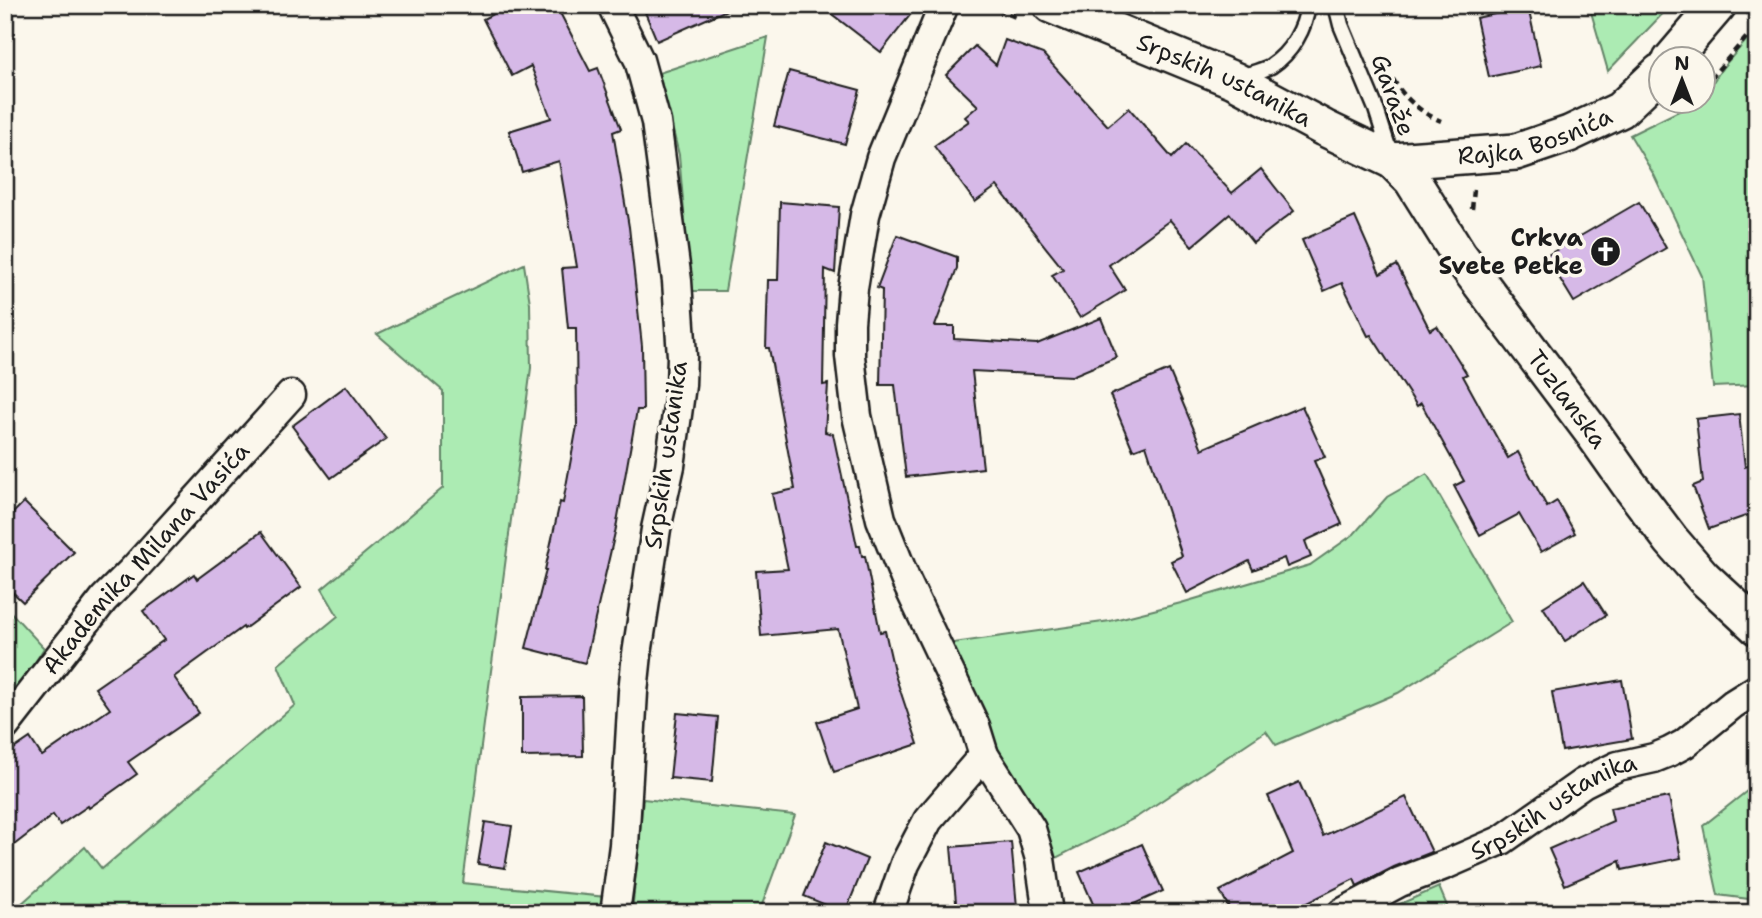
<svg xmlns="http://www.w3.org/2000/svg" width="1762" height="918" font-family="'Shantell Sans',sans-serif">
<rect width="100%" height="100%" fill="#fbf7ec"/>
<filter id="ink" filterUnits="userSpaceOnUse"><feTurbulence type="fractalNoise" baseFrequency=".0143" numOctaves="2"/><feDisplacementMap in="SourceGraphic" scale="14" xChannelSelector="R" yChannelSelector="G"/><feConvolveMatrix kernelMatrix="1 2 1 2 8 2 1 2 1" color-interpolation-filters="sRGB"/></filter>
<g filter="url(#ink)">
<!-- green -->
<g fill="#acebb3" stroke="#648468" stroke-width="2">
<polygon points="1589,5 1671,5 1608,71"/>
<polygon points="1757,28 1757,385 1713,387 1702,276 1654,175 1630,135 1697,102 1702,102 1703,97 1723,67"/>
<polygon points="768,37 725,291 691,291 679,155 659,73"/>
<polygon points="524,264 530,303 531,368 463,883 606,897 601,913 11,913 85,847 102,869 295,705 278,665 338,616 322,589 443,488 443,391 377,334"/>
<polygon points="1427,474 1512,622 1398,693 1276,745 1266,731 1137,817 1054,859 1023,792 997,753 946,644 1110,621 1181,603 1310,565 1354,534 1387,497"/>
<polygon points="5,606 44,648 5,710"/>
<polygon points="1757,783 1757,900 1718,895 1703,826"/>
<polygon points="643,799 795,815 759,913 632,913"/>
<polygon points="1439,887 1450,913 1385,913 1400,904"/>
</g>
<!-- building -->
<g fill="#d6b9e7" stroke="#1c1c1c" stroke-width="2">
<polygon points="510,5 556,5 590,71 598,68 621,129 613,132 629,227 642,346 643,410 637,410 616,528 585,663 526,648 546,570 545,570 560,502 563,503 577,426 576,328 568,328 562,268 577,267 559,161 522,172 509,131 551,118 531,66 512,76 483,19"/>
<polygon points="642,5 738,5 657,41"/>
<polygon points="820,5 918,5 881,52"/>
<polygon points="1528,7 1541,66 1489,77 1476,18"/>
<polygon points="1005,40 1043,54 1108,126 1129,108 1172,158 1186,144 1232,193 1261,169 1294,211 1253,243 1230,214 1192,246 1170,220 1109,265 1125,290 1080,318 1052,275 1063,269 997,186 975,202 934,146 969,121 965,117 978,106 946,75 975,46 996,65"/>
<polygon points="789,71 860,90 845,144 774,126"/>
<polygon points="780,202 839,207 835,273 825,269 823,385 828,384 825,432 833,434 857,546 860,546 862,556 865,556 880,632 885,631 895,675 918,744 834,772 817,722 857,709 838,629 761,636 756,571 788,569 772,494 795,489 769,348 766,348 768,280 778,280"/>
<polygon points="1639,202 1666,248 1574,302 1546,256"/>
<polygon points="1355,217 1380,274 1397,265 1430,330 1437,326 1467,374 1463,376 1508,458 1518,452 1547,507 1557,501 1575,533 1541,552 1519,514 1480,535 1454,486 1464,481 1421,403 1417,406 1371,335 1368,336 1342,283 1324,291 1302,240"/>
<polygon points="897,235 957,257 957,268 935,326 954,326 954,339 1037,344 1101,318 1117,357 1072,376 972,371 983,468 906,477 895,385 880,385 882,290 877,288"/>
<polygon points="1169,370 1202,449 1302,406 1325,457 1314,461 1342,524 1305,541 1311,557 1287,567 1284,558 1253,570 1249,561 1187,593 1171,561 1182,556 1146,445 1133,450 1110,395"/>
<polygon points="346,386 386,439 331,478 292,426"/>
<polygon points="1739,414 1745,467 1757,463 1757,512 1709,529 1693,486 1703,482 1696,419"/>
<polygon points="24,502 74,552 23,602 5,585 5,521"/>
<polygon points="261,532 301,587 244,629 243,627 174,677 199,713 128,762 137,774 89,808 88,806 60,825 53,815 5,852 5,755 30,738 42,756 110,709 95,688 164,640 143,611 194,574 197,579"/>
<polygon points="1584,581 1606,615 1565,641 1543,607"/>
<polygon points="1622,680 1632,739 1562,751 1552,692"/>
<polygon points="582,696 583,756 522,757 522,697"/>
<polygon points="677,713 718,717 712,782 670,778"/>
<polygon points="1299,782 1323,836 1406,797 1432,852 1394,867 1357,886 1354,879 1287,913 1232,913 1220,891 1293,853 1268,796"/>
<polygon points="1669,797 1681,858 1622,870 1620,861 1565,885 1549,849 1613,821 1610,808"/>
<polygon points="485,822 512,826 505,868 478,864"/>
<polygon points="826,842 867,859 845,913 804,896"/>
<polygon points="1011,842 1017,907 957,913 951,847"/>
<polygon points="1142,844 1163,891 1114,913 1097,913 1079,872"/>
</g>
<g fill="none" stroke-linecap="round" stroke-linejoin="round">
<defs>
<g id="service">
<polyline points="1336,5 1341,25 1376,109 1390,153"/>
<path d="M1239,78C1249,74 1262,71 1271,66C1291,53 1305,29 1308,5"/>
</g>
<g id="minor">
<polyline points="612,5 639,60 656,122 677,281 682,356 681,385 670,466 656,529 637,654 633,692 624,845 615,913"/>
<polyline points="944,5 881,158 865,215 853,288 850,323 850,356 857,416 881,519 906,581 975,726 984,755 1031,829 1040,859 1048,913"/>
<path id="s1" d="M5,726L104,599L132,571L291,395"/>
<polyline points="888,913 905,864 928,820 984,755"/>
<path id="s2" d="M1342,913L1400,882L1447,864L1502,840L1583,783L1599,775L1618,766L1654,758L1669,752L1684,744L1733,704L1757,689"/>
</g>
<g id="tertiary">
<path id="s3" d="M1051,5L1234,80L1324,128L1393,161L1412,180L1459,255L1592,432L1628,483L1671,540L1703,577L1757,627"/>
<polyline points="1671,60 1718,5"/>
<path id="s4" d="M1393,161L1516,152L1569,134L1620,110L1660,72"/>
</g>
</defs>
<!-- service casing -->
<use href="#service" stroke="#1c1c1c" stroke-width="19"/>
<!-- minor casing -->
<use href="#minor" stroke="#1c1c1c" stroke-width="33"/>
<!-- tertiary casing -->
<use href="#tertiary" stroke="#1c1c1c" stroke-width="40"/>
<!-- path -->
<g stroke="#1c1c1c" stroke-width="4.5" stroke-dasharray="7 5" stroke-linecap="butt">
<polyline points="986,5 1018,18"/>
<path d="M1393,79C1403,97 1421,113 1441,121"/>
<polyline points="1702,88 1752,31 1757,21"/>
<polyline points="1472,209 1474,190"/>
</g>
<!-- service -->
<use href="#service" stroke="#fbf7ec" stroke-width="14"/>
<!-- minor -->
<use href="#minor" stroke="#fbf7ec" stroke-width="28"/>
<!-- tertiary -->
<use href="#tertiary" stroke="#fbf7ec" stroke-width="35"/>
</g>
</g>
<!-- icons -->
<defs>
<symbol id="church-disc" viewBox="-11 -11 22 22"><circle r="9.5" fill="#1c1c1c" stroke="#fbf7ec"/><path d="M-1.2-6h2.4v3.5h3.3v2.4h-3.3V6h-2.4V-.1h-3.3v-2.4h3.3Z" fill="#fff"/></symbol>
</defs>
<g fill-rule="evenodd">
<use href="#church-disc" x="1588" y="234" width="35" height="35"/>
</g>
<g text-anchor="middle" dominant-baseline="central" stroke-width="7" stroke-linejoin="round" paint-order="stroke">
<!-- street labels -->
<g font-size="24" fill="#1c1c1c" stroke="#fbf7ec">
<text stroke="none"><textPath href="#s3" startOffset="189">Srpskih ustanika</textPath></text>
<text transform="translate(1393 95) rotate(70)">Garaže</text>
<text stroke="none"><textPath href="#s4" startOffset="145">Rajka Bosnića</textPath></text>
<text stroke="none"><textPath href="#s3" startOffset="672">Tuzlanska</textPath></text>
<text transform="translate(666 455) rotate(-82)">Srpskih ustanika</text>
<text stroke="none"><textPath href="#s1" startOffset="219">Akademika Milana Vasića</textPath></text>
<text stroke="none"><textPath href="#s2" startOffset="238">Srpskih ustanika</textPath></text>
</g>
<!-- poi labels -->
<g font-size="24" font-weight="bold" fill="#1c1c1c" stroke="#fbf7ec" text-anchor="end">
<text x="1583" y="238">Crkva<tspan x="1583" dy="28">Svete Petke</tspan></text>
</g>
</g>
<!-- margin -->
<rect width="1762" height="918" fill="none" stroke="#fbf7ec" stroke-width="28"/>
<rect x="14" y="14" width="1734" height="890" fill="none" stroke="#1c1c1c" stroke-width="2.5" filter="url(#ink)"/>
<!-- north arrow -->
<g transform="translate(1682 80)"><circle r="33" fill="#fbf7ec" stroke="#a29f99" stroke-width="2"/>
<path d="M0-5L12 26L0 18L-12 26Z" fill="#1c1c1c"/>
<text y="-10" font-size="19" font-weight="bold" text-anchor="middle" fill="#1c1c1c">N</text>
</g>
</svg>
